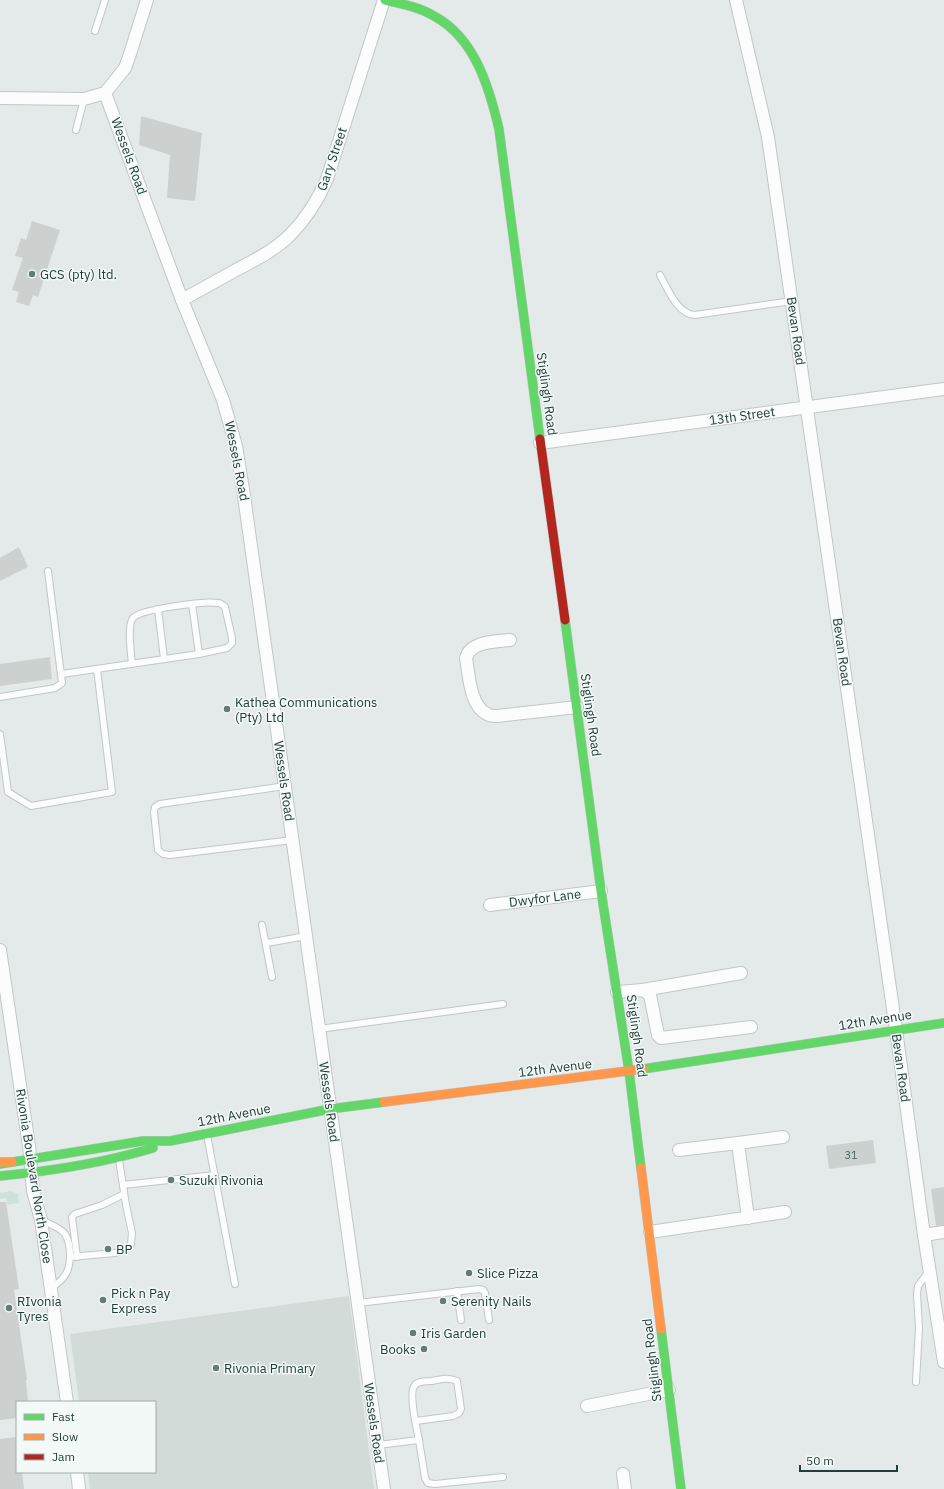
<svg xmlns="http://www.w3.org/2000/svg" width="944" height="1489" font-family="'IBM Plex Sans',sans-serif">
<rect width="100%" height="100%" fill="#e4eae9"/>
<!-- built -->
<polygon fill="#d3dbd9" points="349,1296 374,1489 90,1489 88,1472 155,1472 155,1402 79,1402 70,1334"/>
<!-- green -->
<polygon fill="#cde3d9" points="11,1191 18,1194 19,1203 7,1205 6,1198 0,1199 0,1193"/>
<!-- building -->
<g fill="#ccd1d0">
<polygon points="141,116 202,133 195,201 167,198 170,155 139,145"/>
<polygon points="32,221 60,230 38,297 33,295 29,306 16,302 19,292 12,290 23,258 15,256 21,238 26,240"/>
<polygon points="19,547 28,567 0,581 0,558"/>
<polygon points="50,657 52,679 0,686 0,664"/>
<polygon points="873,1140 876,1163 829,1169 826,1146"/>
<polygon points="944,1187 944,1225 936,1226 931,1189"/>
<polygon points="0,1202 6,1202 19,1289 14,1290 27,1380 26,1380 28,1402 17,1402 17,1418 0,1420"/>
<polygon points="17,1437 17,1472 22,1472 24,1489 0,1489 0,1439"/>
</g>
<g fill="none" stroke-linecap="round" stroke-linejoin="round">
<defs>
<g id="lane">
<polyline points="95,31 105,0"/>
<polyline points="76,130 84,99"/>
<path d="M660,275C668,289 677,314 695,315L792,301"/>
<polyline points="192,604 199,654"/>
<polyline points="158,609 164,659"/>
<path d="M62,674L199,654L227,648L232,643V638L225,607C223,605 221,603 218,603C205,601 140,609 133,618C127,624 131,654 132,664"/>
<polyline points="0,697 55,688 62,683 48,571"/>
<polyline points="0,734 8,792 31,806 112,792 97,669"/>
<polyline points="285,786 160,804 155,807 154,812 158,850 163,854 170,855 292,840"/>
<polyline points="262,925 272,977"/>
<polyline points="267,943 306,936"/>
<polyline points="319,1029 503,1004"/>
<polyline points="207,1135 235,1284"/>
<polyline points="123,1185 215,1175"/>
<path d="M41,1220C49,1224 60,1227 65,1234C72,1246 72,1268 63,1278C60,1282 55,1285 51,1288"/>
<polyline points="70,1257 115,1253 127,1249 131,1244 132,1233 126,1205 119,1160"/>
<polyline points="77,1257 72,1217 75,1214 102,1205 124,1194"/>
<polyline points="457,1291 461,1320"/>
<polyline points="358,1303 479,1289 483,1290 485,1293 489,1320"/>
<polyline points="916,1382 919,1328 917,1294 918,1286 929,1271"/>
<polyline points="419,1440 425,1478 428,1483 435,1484 503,1477"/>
<path d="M378,1445L419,1440C417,1430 408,1392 415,1385C419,1381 426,1381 432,1381C441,1379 449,1377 457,1381L461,1409L459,1413L453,1416L416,1421"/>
</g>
<g id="street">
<polyline points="736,0 768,137 896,1030 924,1235 944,1362"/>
<polyline points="105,93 182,300 223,400 236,446 243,489 384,1489"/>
<polyline points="0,98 84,99 105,93 125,68 129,57 147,0"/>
<path d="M182,300C200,290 218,280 236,270C255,260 275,250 290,235C307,218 318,200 327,179L384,0"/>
<polyline points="540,443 944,389"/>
<path d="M510,640C495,642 470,641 466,658C469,675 470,706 487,714C490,716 494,716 497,716L577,707"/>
<polyline points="490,905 601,891"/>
<polyline points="0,950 29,1146 33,1191 41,1220 67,1402"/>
<polyline points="643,990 741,973"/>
<polyline points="617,992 643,990 650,995 658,1035 661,1038 751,1027"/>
<polyline points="679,1150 738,1143"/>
<polyline points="748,1218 738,1143 783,1137"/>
<polyline points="650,1232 785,1212"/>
<polyline points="924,1235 944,1232"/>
<polyline points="587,1406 669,1390"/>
<polyline points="77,1472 79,1489"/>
<polyline points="623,1474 625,1489"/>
</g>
<g id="fast">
<path d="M385,0C402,4 419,7 434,16C475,38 489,87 499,129L540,439"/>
<polyline points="565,620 601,891 629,1071 641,1168"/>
<polyline points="643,1069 944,1023"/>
<polyline points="0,1164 143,1141 170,1141 330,1109 384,1102"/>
<path d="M0,1176C52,1171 103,1163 153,1148"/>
<polyline points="661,1329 681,1489"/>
</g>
<g id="slow">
<polyline points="384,1102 643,1069"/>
<polyline points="0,1162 12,1162"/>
<polyline points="641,1168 661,1329"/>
</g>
<polyline id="jam" points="540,439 565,620"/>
</defs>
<!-- lane casing -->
<use href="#lane" stroke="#c1c7c6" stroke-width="8"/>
<!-- street casing -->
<use href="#street" stroke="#c1c7c6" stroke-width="14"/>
<!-- fast casing -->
<use href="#fast" stroke="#c0c8c6" stroke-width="10"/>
<!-- slow casing -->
<use href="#slow" stroke="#c0c8c6" stroke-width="10"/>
<!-- jam casing -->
<use href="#jam" stroke="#c0c8c6" stroke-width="10"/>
<!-- lane -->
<use href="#lane" stroke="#fbfcfc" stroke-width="6"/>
<!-- street -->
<use href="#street" stroke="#fbfcfc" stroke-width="12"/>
<!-- fast -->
<use href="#fast" stroke="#63d668" stroke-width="9"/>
<!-- slow -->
<use href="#slow" stroke="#ff974d" stroke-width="9"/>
<!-- jam -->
<use href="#jam" stroke="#b3261e" stroke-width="9"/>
</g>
<!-- markers -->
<g fill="#667a79" stroke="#f3f9f7" stroke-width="1.5">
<circle cx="32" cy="274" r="4"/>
<circle cx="227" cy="709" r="4"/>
<circle cx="171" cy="1180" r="4"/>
<circle cx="108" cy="1249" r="4"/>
<circle cx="469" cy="1273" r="4"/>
<circle cx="103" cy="1300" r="4"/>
<circle cx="443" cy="1301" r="4"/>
<circle cx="9" cy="1308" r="4"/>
<circle cx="413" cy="1333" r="4"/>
<circle cx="424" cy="1349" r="4"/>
<circle cx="216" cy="1368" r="4"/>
</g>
<g text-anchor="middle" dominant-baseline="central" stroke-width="3" stroke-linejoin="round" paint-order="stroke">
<!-- number labels -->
<g font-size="11" fill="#4d6362">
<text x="851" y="1155">31</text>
</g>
<!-- street labels -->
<g font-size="13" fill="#223d3c" stroke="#f3f9f7">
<text transform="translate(129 156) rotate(70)">Wessels Road</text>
<text transform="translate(332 159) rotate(-71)">Gary Street</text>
<text transform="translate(796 331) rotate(82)">Bevan Road</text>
<text transform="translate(547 394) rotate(82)">Stiglingh Road</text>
<text transform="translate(742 416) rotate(-8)">13th Street</text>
<text transform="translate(237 461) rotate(79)">Wessels Road</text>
<text transform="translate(842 652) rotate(82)">Bevan Road</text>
<text transform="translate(591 715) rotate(82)">Stiglingh Road</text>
<text transform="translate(284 781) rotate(82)">Wessels Road</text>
<text transform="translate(545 898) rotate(-7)">Dwyfor Lane</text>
<text transform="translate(875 1020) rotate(-9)">12th Avenue</text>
<text transform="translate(637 1036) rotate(82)">Stiglingh Road</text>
<text transform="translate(555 1068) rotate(-7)">12th Avenue</text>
<text transform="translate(901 1068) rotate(82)">Bevan Road</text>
<text transform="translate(329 1102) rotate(82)">Wessels Road</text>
<text transform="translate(234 1115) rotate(-11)">12th Avenue</text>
<text transform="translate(34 1176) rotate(81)">Rivonia Boulevard North Close</text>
<text transform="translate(652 1360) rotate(-97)">Stiglingh Road</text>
<text transform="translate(374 1423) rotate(82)">Wessels Road</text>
</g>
<!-- poi labels -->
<g font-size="13" fill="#223d3c" stroke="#f3f9f7" text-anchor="start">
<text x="40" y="274">GCS (pty) ltd.</text>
<text x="235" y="702">Kathea Communications<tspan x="235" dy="15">(Pty) Ltd</tspan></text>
<text x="179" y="1180">Suzuki Rivonia</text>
<text x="116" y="1249">BP</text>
<text x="477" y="1273">Slice Pizza</text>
<text x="111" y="1293">Pick n Pay<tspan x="111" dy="15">Express</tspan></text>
<text x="17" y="1301">RIvonia<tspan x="17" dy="15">Tyres</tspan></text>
<text x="451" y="1301">Serenity Nails</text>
<text x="421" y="1333">Iris Garden</text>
<text x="416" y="1349" text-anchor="end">Books</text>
<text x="224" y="1368">Rivonia Primary</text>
</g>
</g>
<!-- legend -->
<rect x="16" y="1401" width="140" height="72" fill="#f3f9f7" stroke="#9faeac"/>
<rect x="24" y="1414" width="20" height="6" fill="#63d668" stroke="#9faeac"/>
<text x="52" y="1421" font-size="12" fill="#223d3c">Fast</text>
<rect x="24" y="1434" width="20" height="6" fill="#ff974d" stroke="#9faeac"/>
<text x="52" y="1441" font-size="12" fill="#223d3c">Slow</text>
<rect x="24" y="1454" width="20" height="6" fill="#b3261e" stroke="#9faeac"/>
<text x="52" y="1461" font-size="12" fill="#223d3c">Jam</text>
<!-- scale -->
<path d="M800 1465v6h97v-6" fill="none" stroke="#223d3c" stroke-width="2"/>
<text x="806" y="1465" font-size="12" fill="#223d3c" stroke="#f3f9f7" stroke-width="3" paint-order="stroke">50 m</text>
</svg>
